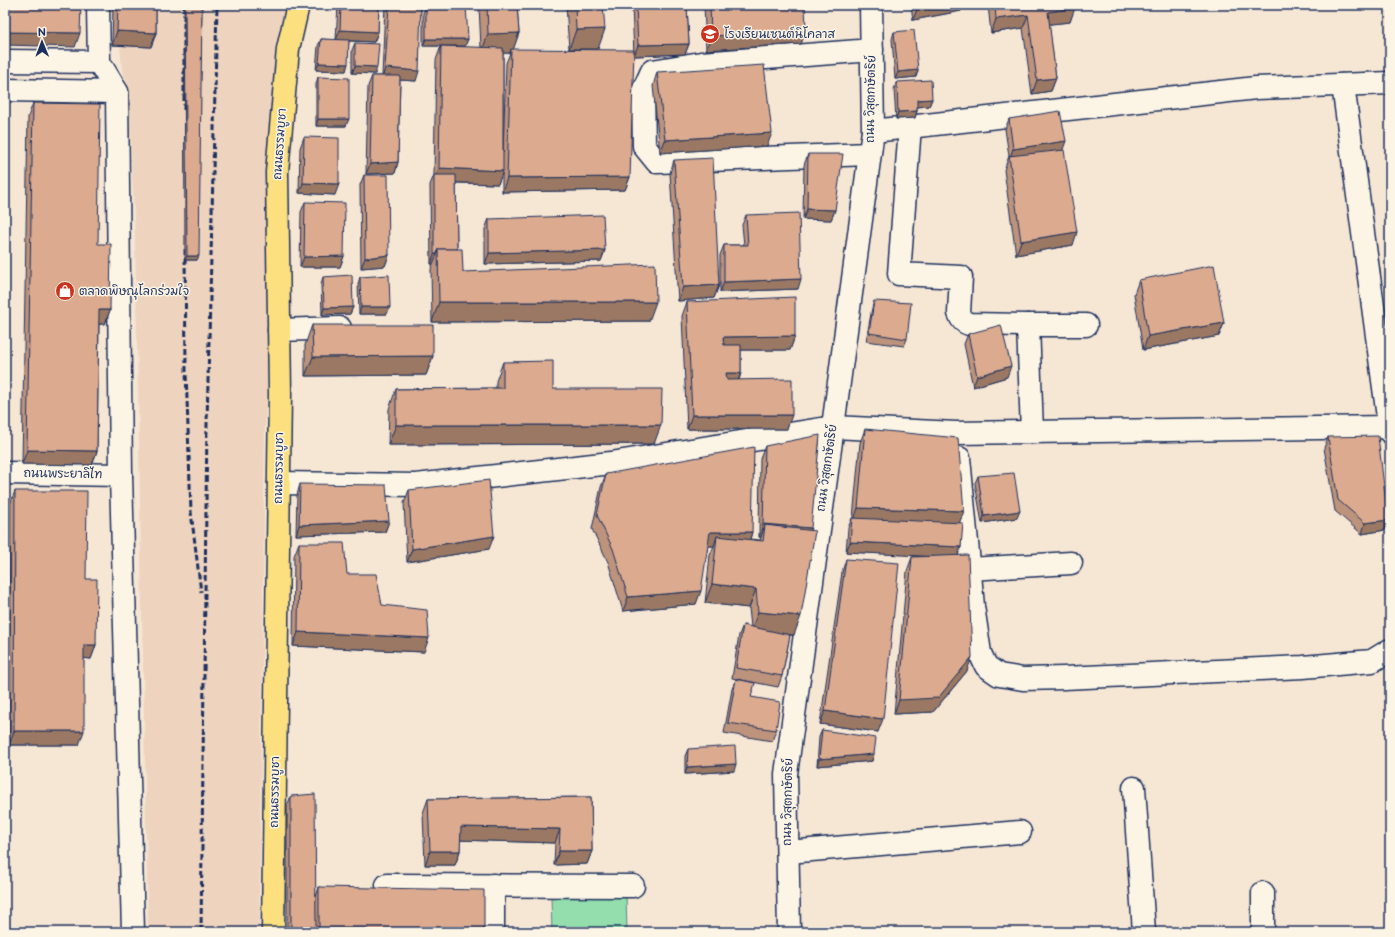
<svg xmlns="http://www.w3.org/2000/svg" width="1395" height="937" font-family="'Balsamiq Sans','Playpen Sans Thai',sans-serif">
<rect width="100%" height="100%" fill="#f6e6d4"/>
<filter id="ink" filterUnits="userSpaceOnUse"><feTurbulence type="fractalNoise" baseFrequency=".025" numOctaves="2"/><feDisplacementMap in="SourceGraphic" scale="8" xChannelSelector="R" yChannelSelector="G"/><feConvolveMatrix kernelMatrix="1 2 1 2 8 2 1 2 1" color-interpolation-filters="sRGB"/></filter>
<g filter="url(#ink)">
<!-- built -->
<polygon fill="#eed4bf" points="117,5 286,5 283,28 265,434 259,932 148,932 135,238 128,85 122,70"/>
<!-- green -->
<polygon fill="#94ddad" stroke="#588686" points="626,895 627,932 552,932 551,896"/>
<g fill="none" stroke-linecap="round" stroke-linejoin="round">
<defs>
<g id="minor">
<polyline points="98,5 99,62 117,92 121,475 133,932"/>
<polyline points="5,61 99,62"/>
<polyline points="1343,85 1390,432"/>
<polyline points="5,90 117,92"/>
<path d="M910,126L899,274L961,277L959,313C961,319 963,322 969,324L1028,325"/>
<polyline points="873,131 1256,88 1390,83"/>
<polyline points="869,154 657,162 644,146 643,91 652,71 701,63 872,50"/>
<polyline points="279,330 340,328"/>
<polyline points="1032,432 1028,325 1086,325"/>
<polyline points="959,458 973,606 980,653 986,666 999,675 1023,679 1064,678 1303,667 1372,661 1390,650"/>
<polyline points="5,473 121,475"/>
<polyline points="279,483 416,485 611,463 833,427 956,433 1390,427"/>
<polyline points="970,569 1071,563"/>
<polyline points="1134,788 1144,932"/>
<polyline points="788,852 1020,832"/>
<polyline points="387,885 633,886"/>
<polyline points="493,885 493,932"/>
<polyline points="1263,893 1263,932"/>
<polyline points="789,932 786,774 873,131 871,5"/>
</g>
<polyline id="major" points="273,932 280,394 277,172 288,49 298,5"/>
</defs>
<!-- minor casing -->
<use href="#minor" stroke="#1b2f5e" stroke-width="25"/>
<!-- major casing -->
<use href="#major" stroke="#1b2f5e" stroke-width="25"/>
<!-- minor -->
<use href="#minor" stroke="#fcf5e5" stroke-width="22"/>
<!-- major -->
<use href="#major" stroke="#fce080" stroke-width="22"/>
<!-- rail -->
<g stroke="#1b2f5e" stroke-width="3" stroke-dasharray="6 3" stroke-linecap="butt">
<polyline points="184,5 184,113"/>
<polyline points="185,249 186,371 191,512 201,592"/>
<polyline points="201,932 207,423 217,5"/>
</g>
</g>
<!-- wall -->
<g fill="#bd937b" stroke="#1b2f5e" fill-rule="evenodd">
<polygon points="113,5 156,5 156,33 151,47 112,45"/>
<polygon points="184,5 202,5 197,260 185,260"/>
<polygon points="338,5 379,5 378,32 374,42 349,41 346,71 316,70 318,46 321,39 336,40"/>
<polygon points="385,5 421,5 416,81 400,80 398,162 395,173 366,174 368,86 372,76 382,76"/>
<path d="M479,5H517L519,33L513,49L630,177L625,190L502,192V173L498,184L456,183L457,249L463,272L649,321L432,322L431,269L433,264H431L430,185L434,175L436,60L441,46H423V13L426,6L468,39L465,46H443L481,48ZM503,53H510L506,63L503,153Z"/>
<polygon points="566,5 603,5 598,49 569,49"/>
<polygon points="632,5 687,5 689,44 685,54 634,56"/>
<polygon points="704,5 805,5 801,44 706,50"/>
<polygon points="911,5 963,5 961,11 913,20"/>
<polygon points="988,5 1075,5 1070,22 1049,24 1056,78 1051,91 1032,94 1023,28 991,33"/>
<polygon points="894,32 918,70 916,77 895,79 892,39"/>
<polygon points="355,43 375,74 352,73 352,50"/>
<polygon points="657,72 767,146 660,153 653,86"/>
<polygon points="318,77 346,126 316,126 316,84"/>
<polygon points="897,82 932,99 929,106 917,107 917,111 915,118 896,119 894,89"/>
<polygon points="33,103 98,244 110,310 105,324 99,324 97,451 92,465 22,464 28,117"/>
<polygon points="1009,119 1063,150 1073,245 1016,255 1004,170 1009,156 1005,129"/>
<polygon points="304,137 335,195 299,193 300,148"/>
<polygon points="808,154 835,210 831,220 803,219 804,165"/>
<polygon points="674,160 719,285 714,298 678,301 670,173"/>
<polygon points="364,175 389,255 385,266 361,268 360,185"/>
<polygon points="305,202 344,256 340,267 300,267 301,212"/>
<polygon points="746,215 798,289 720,292 720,255 724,245 744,245 742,225"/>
<polygon points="489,219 605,250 601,261 485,264 485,229"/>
<polygon points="323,277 353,307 350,314 322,315 321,284"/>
<polygon points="360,277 387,314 359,314 358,284"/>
<polygon points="1139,280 1224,323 1219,336 1143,350 1134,294"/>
<polygon points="874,301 907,339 904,346 866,341 872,308"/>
<polygon points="687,302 795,336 790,350 741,350 741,373 739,380 787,429 687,429 682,316"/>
<polygon points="312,325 433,356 426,375 305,376 305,345"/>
<polygon points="968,334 1007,377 973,387 964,344"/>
<polygon points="503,362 553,389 654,444 388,445 389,409 396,389 496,388 496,381"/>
<polygon points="865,429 959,523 961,547 958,555 967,671 933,712 894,714 907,571 912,557 932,556 846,552 848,528 852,518 853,518 860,443"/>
<polygon points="1328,437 1388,520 1385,530 1362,534 1335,511 1324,448"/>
<polygon points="765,446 810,530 794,635 790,635 782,676 778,687 732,678 739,635 743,625 751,627 749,608 705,603 710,555 714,546 708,546 696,604 623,611 608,562 592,529 601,487 606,474 752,532 750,539 760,540 761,537 759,537 760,459"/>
<polygon points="978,476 1017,518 982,523 975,483"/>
<polygon points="300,484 389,521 385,532 296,535 297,495"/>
<polygon points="409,490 489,549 407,562 404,503"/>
<polygon points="15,491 86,579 96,645 91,659 84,658 79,745 9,745 10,504"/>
<polygon points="299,543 347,574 382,605 424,652 293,646 294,556"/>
<polygon points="846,559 878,732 820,724 842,572"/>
<polygon points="736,679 751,697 776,730 772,741 724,733 732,689"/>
<polygon points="822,730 874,754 872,761 817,766 819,737"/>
<polygon points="688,749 734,771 685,774 685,756"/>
<polygon points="291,796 316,897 319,887 484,932 287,932 287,806"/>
<polygon points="591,797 592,851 587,864 554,865 555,843 460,840 460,851 455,865 425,865 423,813 428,799"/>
</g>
<!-- shaded-wall -->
<g fill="#9a7864" stroke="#1b2f5e">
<polygon points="942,5 963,5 961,11 913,20 917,9"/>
<polygon points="1075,8 1070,22 1043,25 1048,12"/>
<polygon points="1028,15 1023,28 991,33 996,19"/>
<polygon points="605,29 598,49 569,49 576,30"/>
<polygon points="340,30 378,32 374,42 336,40"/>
<polygon points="117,31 156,33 151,47 112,45"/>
<polygon points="806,31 801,44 706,50 711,36"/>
<polygon points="5,32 80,33 75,47 5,45"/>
<polygon points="519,33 512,53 511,49 510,53 481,54 488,34"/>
<polygon points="426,39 468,39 465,46 423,46"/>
<polygon points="689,44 685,54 634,56 638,45"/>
<polygon points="319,63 348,64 346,71 316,70"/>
<polygon points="355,66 377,67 375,74 352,73"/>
<polygon points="385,68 419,71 416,81 382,79"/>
<polygon points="918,70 916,77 895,79 898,72"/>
<polygon points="1056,78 1051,91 1032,94 1037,80"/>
<polygon points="932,99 929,106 914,107 917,100"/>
<polygon points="917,111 915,118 896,119 898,112"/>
<polygon points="318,119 349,119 346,126 316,126"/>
<polygon points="772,133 767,146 660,153 665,140"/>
<polygon points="1066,141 1062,152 1009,160 1013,149"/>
<polygon points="398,162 395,173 366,174 370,164"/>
<polygon points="439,168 503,171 498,184 434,182"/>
<polygon points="630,177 625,190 502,192 507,178"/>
<polygon points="303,183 339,184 335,195 299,193"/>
<polygon points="807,209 835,210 831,220 803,219"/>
<polygon points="1077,232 1073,245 1016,255 1021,241"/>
<polygon points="605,250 601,261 485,264 489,253"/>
<polygon points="434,254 437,254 433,264 431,264"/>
<polygon points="389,255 385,266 361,268 365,258"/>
<polygon points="187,256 199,256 197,260 185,260"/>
<polygon points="344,256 340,267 300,267 304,257"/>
<polygon points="801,279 798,289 720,292 724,282"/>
<polygon points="719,285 714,298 678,301 683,287"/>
<polygon points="439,302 656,302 649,321 432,322"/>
<polygon points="353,307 350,314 322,315 324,308"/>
<polygon points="361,307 390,307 387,314 359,314"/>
<polygon points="99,310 110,310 105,324 94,324"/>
<polygon points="1224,323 1219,336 1143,350 1148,336"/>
<polygon points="795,336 790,350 718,350 723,337"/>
<polygon points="433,356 426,375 305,376 313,357"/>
<polygon points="1011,366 1007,377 973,387 977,376"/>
<polygon points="726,373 741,373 736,386 721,386"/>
<polygon points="692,415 792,415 787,429 687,429"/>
<polygon points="396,425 661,425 654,444 388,445"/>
<polygon points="27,450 97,451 92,465 22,464"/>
<polygon points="858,508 964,511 959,524 853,522"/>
<polygon points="1020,511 1017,518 982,523 984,516"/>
<polygon points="1388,520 1385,530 1362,534 1365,523"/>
<polygon points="389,521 385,532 296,535 299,525"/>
<polygon points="763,524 811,528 806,541 765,525 761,537 759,537"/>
<polygon points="710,532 752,532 748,546 717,536 714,546 705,546"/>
<polygon points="494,536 489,549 407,562 412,549"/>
<polygon points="850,542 961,547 957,558 846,552"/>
<polygon points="712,584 756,589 749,608 705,603"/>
<polygon points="701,591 696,604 623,611 628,597"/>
<polygon points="758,612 801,616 794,635 751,631"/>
<polygon points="298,632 429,638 424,652 293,646"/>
<polygon points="84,645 96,645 91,659 79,658"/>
<polygon points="972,657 967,671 933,712 894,714 899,700"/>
<polygon points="825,711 883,719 878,732 820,724"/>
<polygon points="14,731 84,731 79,745 9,745"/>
<polygon points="874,754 872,761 817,766 819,759"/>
<polygon points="736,764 734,771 685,774 687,767"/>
<polygon points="461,827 560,829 555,843 456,840"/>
<polygon points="430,851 460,851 455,865 425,865"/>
<polygon points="559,851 592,851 587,864 554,865"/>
<polygon points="319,929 368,929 366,932 319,932"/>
</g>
<!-- building -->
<g fill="#dcab8f" stroke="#1b2f5e">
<polygon points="5,5 81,5 80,33 5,32"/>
<polygon points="118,5 156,5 156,33 117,31"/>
<polygon points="185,5 202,5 199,256 187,256"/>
<polygon points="341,5 379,5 378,32 340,30"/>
<polygon points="389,5 421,5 419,71 385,68"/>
<polygon points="444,5 466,5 468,39 426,39 426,6"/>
<polygon points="487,5 517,5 519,33 488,34"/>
<polygon points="575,5 603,5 605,29 576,30"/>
<polygon points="636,5 687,5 689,44 638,45"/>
<polygon points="710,5 805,5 806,31 711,36"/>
<polygon points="916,5 942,5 917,9"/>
<polygon points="995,5 1075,5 1075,8 1048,12 1056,78 1037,80 1028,15 996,19"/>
<polygon points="914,30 918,70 898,72 894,32"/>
<polygon points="321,39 349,40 348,64 319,63"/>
<polygon points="355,43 379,44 377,67 355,66"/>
<polygon points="441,46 503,48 503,171 439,168"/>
<polygon points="511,49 634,50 630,177 507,178"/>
<polygon points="764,65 772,133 665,140 657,72"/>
<polygon points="372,76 400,76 398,162 370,164"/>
<polygon points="318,77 349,78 349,119 318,119"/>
<polygon points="931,80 932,99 917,100 917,111 898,112 897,82"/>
<polygon points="33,103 100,104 98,244 111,244 110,310 99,310 97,451 27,450"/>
<polygon points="1060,111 1066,141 1013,149 1009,119"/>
<polygon points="304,137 339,138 339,184 303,183"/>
<polygon points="1064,150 1077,232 1021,241 1009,156"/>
<polygon points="808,154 843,154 835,210 807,209"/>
<polygon points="713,158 719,285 683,287 674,160"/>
<polygon points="364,175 388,175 389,255 365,258"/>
<polygon points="434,175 456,175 457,249 438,249 437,254 434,254"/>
<polygon points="305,202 345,203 344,256 304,257"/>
<polygon points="799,213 801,279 724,282 724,245 748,245 746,215"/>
<polygon points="603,215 605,250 489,253 489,219"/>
<polygon points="438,249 462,249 463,272 655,264 656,302 439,302"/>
<polygon points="1214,265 1224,323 1148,336 1139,280"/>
<polygon points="352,275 353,307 324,308 323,277"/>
<polygon points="389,275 390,307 361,307 360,277"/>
<polygon points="795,297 795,336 723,337 724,345 741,345 741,373 726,373 727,380 792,379 792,415 692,415 687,302"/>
<polygon points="874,301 911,303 907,339 869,333"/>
<polygon points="312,325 433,325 433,356 313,357"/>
<polygon points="1001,325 1011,366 977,376 968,334"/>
<polygon points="553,361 553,389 662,389 661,425 396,425 396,389 503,388 503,362"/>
<polygon points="865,429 958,438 964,511 858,508"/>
<polygon points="820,435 811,528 763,524 765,446"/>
<polygon points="1378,436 1388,520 1365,523 1338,500 1328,437"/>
<polygon points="754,447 752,532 710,532 701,591 628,597 613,549 597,515 606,474"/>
<polygon points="1014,473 1020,511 984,516 978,476"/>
<polygon points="489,480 494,536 412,549 409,490"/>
<polygon points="300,484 386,485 389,521 299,525"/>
<polygon points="15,491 87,491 86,579 97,579 96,645 84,645 84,731 14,731"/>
<polygon points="852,518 963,523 961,547 850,542"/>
<polygon points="765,525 815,531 801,616 758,612 756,589 712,584 717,536 763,541"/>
<polygon points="299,543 344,543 347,574 376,574 382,605 427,610 429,638 298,632"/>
<polygon points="968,555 972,657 938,698 899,700 912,557"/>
<polygon points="846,559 899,563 883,719 825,711"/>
<polygon points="743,625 790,635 782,676 736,668"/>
<polygon points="736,679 755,683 751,697 780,702 776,730 728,723"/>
<polygon points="822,730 876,738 874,754 819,759"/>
<polygon points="735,746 736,764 687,767 688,749"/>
<polygon points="315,794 316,932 291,932 291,796"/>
<polygon points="591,797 592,851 559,851 560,829 461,827 460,851 430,851 428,799"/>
<polygon points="319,887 484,890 484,932 368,932 368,929 319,929"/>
</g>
</g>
<!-- icons -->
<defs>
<symbol id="school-disc" viewBox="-11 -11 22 22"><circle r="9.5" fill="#c8321e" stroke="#fcf5e5"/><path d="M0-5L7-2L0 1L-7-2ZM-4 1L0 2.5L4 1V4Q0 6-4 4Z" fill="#fff"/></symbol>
<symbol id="shop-disc" viewBox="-11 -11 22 22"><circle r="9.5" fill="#c8321e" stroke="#fcf5e5"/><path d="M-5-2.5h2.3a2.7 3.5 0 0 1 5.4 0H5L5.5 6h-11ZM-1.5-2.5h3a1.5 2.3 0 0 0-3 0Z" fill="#fff"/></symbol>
</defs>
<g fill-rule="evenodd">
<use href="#school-disc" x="699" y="23" width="22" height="22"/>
<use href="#shop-disc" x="54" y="280" width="22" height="22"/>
</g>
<g text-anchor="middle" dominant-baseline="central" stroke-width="3" stroke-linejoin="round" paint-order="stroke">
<!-- poi labels -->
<g font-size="12" fill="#1b2f5e" stroke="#fcf5e5" text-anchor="start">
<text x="724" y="34">โรงเรียนเซนต์นิโคลาส</text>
<text x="79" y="291">ตลาดพิษณุโลกร่วมใจ</text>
</g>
<!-- street labels -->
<g font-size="12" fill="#1b2f5e" stroke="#fcf5e5">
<text transform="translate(871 99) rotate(-89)">ถนน วิสุตกษัตริย์</text>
<text transform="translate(280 144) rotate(-86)">ถนนธรรมบูชา</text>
<text transform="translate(279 468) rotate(-89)">ถนนธรรมบูชา</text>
<text transform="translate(827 468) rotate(-82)">ถนน วิสุตกษัตริย์</text>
<text transform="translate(63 474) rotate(1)">ถนนพระยาลิไท</text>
<text transform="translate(275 792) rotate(-89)">ถนนธรรมบูชา</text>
<text transform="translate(788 802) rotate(-89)">ถนน วิสุตกษัตริย์</text>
</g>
</g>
<!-- margin -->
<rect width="1395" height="937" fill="none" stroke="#fcf5e5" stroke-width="20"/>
<rect x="10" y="10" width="1375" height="917" fill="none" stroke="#1b2f5e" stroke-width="1.5" filter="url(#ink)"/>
<!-- north arrow -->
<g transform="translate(42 42) rotate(359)" stroke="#fcf5e5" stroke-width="3" paint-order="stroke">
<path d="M0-3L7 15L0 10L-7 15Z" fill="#1b2f5e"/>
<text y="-6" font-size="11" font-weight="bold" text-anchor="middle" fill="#1b2f5e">N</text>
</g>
</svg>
